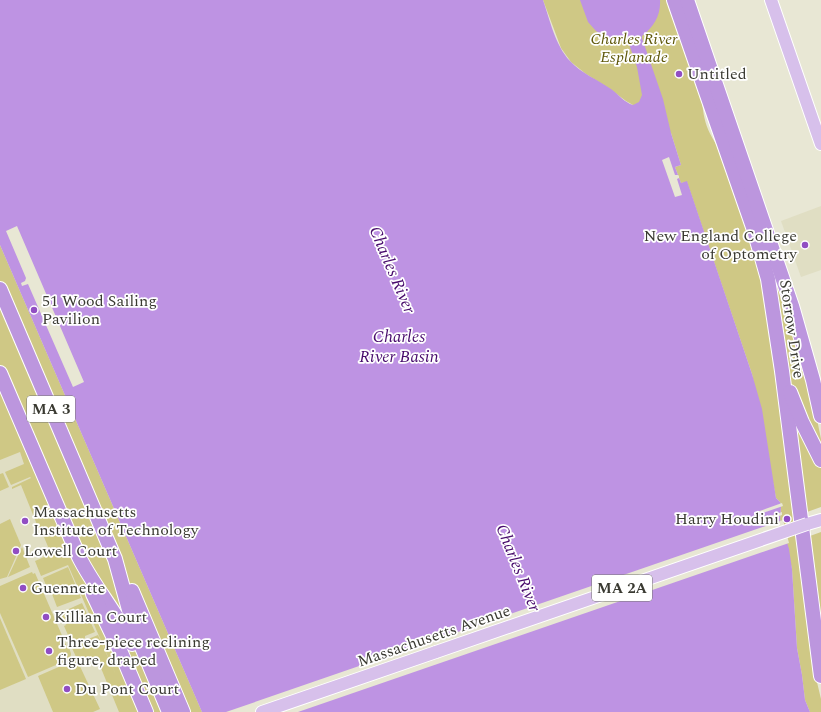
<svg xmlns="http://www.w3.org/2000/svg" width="821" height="712" font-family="Spectral,serif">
<rect width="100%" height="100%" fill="#e8e7d4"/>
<!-- built -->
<g fill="#e0dec3">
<polygon points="821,206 821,270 801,277 781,221"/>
<polygon points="0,407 25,463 132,712 0,712"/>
</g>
<!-- green -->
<g fill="#cfc885">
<path d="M543,0H667L702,101C704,122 707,130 718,147L752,247L763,287L816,678L821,699V712H810L805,700L802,675L797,648L792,569L780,519L781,507L780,502L776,498L752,374L687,182L681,183L675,167L681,165L671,133L633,105L626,101L610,89L586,74L571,62L561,48Z"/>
<polygon points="0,245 202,712 119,712 96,656 79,663 77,660 100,709 93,712 53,712 38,676 77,659 71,646 98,635 116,675 68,565 41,576 35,561 51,554 44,537 42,537 21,485 12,489 12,487 31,478 30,477 11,485 5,472 24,464 20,452 0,460"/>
<polygon points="770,262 782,293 811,390 821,439 821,507 807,512 795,429 779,301"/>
<polygon points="3,473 9,487 0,491 0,474"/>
<polygon points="10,519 21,545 7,577 0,579 0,524"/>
<polygon points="821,532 821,623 810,536"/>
<polygon points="22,547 30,567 8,577"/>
<polygon points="68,567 81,598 57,607 52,594 50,595 43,578"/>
<polygon points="32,572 33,574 35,573 67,647 69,647 71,654 70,659 28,677 0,613 0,586"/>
<polygon points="82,603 95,632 85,636 85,638 72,644 64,626 66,625 60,613"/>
<polygon points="0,618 26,679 0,690"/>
</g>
<!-- water -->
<path fill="#be93e3" d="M0,0H543C550,20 555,45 570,61C581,73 598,80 611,89C618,94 625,103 633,105L639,102L642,95L637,67L629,44L626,41H611L596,31L588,22L580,0H660C661,15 654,27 642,36V38L663,99L671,133L681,165L675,167L681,183L687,181L752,374L762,409L776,498L780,502L781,507L780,519L789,549L792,569L797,648L802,675L805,700L810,712H202L0,245Z"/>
<!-- pier -->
<g fill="#e8e7d4">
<polygon points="669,157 675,175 678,175 679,176 679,178 677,179 682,195 675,197 662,160"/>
<polygon points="17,226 84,382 73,387 28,284 22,286 21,283 25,281 26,278 6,231"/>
<polygon points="782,503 783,506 757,515 759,520 782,512 782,515 757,524 754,513"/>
<polygon points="783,520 789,543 298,712 226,712"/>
</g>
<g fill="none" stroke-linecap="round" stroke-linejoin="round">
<defs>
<g id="primary">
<polyline points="771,0 821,144"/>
<polyline points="807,524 821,520"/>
<polyline points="262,712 436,652"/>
</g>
<g id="highway">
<polyline points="674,0 754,230 768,279 782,371 821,676"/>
<polyline points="687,0 792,306 813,380 821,416"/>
<polyline points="0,289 115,559 134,628 169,712"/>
<path d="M0,373L79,557C94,587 117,613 132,644"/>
<polyline points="790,392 802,422 821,460"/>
<polyline points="132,591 183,712"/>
<polyline points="93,594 122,655 146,712"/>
</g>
</defs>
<!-- primary casing -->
<use href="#primary" stroke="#fff" stroke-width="14"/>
<!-- highway casing -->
<use href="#highway" stroke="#fff" stroke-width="16"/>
<!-- primary -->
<use href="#primary" stroke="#d7c0eb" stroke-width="12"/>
<!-- highway -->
<use href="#highway" stroke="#bc96de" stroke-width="14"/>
<defs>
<polyline id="primary-bridge" points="436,652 807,524"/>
</defs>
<!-- primary-bridge casing -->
<use href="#primary-bridge" stroke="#fff" stroke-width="14" stroke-linecap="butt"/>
<!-- primary-bridge -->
<use href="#primary-bridge" stroke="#d7c0eb" stroke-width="12"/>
</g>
<!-- markers -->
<g fill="#914ec3" stroke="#fff" stroke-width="1.5">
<circle cx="679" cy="74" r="4"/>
<circle cx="805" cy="245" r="4"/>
<circle cx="34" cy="310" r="4"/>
<circle cx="787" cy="519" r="4"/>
<circle cx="25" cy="521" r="4"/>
<circle cx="16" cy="551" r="4"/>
<circle cx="23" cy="588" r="4"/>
<circle cx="46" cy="617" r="4"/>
<circle cx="49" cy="651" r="4"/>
<circle cx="67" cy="689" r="4"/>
</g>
<g text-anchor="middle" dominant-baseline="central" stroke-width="3.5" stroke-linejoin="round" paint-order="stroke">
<!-- shield labels -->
<g fill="#fff" stroke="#757570" stroke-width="1">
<rect x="27" y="396" width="48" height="26" rx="3"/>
<rect x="592" y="575" width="60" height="26" rx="3"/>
</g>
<g font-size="15" font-weight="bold" fill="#3a3a32">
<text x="51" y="409">MA 3</text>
<text x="622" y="588">MA 2A</text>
</g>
<!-- park labels -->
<g font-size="16" font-style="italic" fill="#5e5709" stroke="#fff">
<text x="634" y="39">Charles River<tspan x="634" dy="18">Esplanade</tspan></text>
</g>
<!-- poi labels -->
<g font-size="16" fill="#3a3a32" stroke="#fff" text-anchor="start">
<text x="687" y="74">Untitled</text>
<text x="797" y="236" text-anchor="end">New England College<tspan x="797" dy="18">of Optometry</tspan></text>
<text x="42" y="301">51 Wood Sailing<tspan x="42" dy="18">Pavilion</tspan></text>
<text x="33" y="512">Massachusetts<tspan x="33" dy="18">Institute of Technology</tspan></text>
<text x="779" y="519" text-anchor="end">Harry Houdini</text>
<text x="24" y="551">Lowell Court</text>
<text x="31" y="588">Guennette</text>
<text x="54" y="617">Killian Court</text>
<text x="57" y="642">Three-piece reclining<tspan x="57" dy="18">figure, draped</tspan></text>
<text x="75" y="689">Du Pont Court</text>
</g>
<!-- street labels -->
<g font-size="16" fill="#3a3a32" stroke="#fff">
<text transform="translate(792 329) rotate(82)">Storrow Drive</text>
<text transform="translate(434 636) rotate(-19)">Massachusetts Avenue</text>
</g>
<!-- water labels -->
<g font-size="17" font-style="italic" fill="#480b6c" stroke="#fff">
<text transform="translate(392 270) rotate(67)">Charles River</text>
<text x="399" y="337">Charles<tspan x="399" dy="20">River Basin</tspan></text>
<text transform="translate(518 568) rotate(68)">Charles River</text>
</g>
</g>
</svg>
